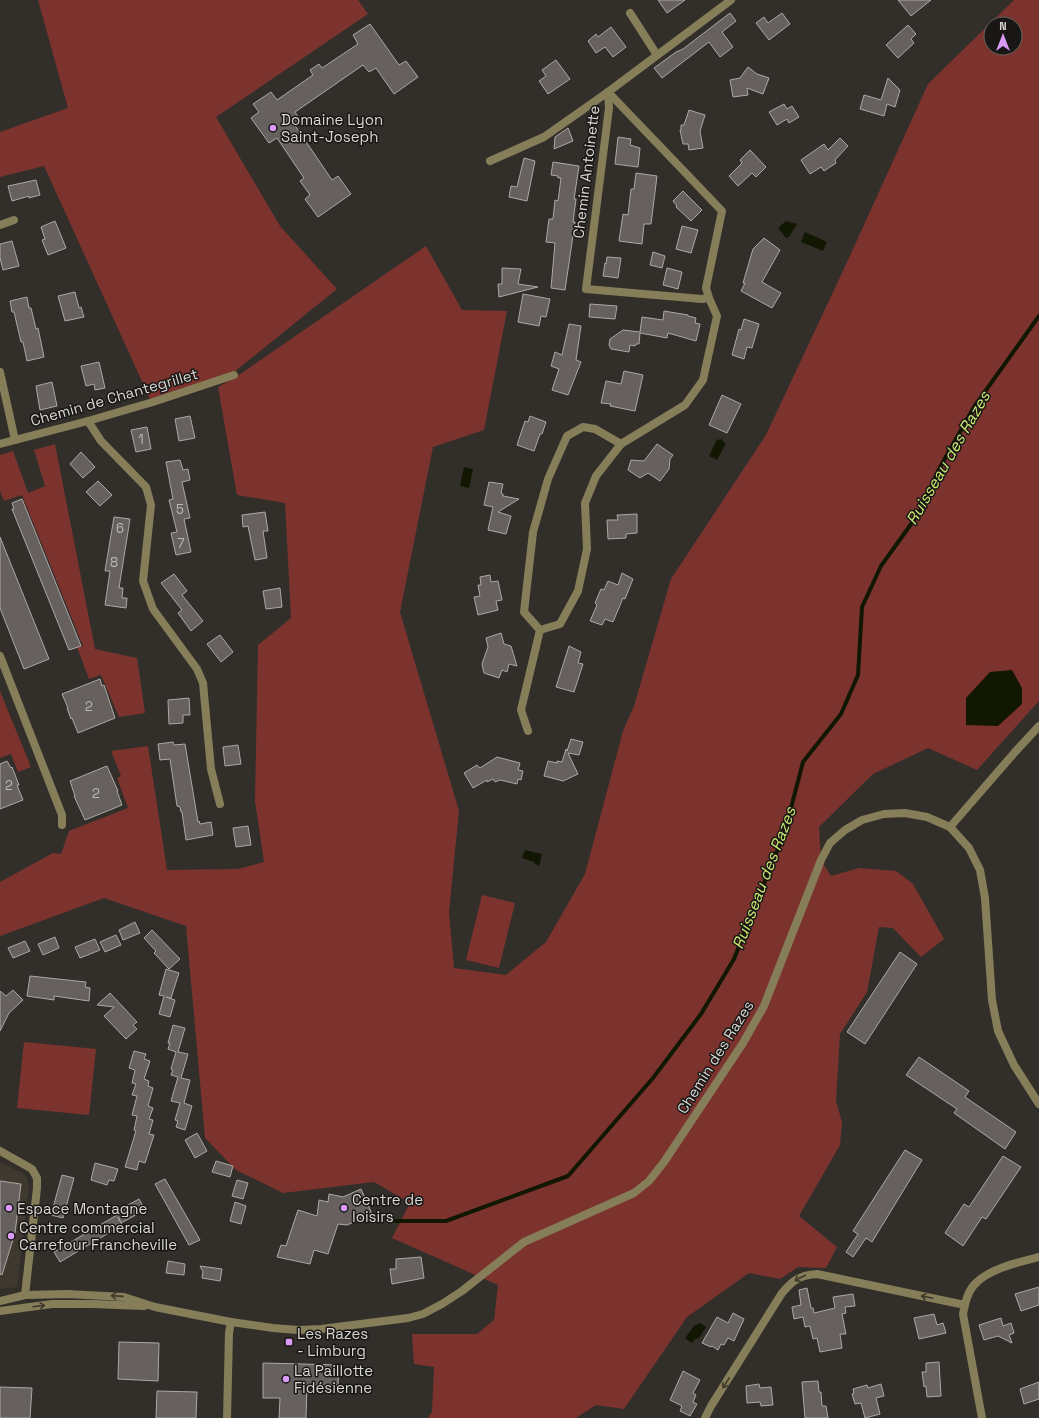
<svg xmlns="http://www.w3.org/2000/svg" width="1039" height="1418" font-family="'Space Grotesk',sans-serif">
<rect width="100%" height="100%" fill="#322f2b"/>
<!-- built -->
<polygon fill="#3f382f" points="0,1162 22,1173 26,1176 29,1185 17,1287 0,1289"/>
<!-- green -->
<g fill="#7c332e" fill-rule="evenodd">
<polygon points="38,0 358,0 368,14 216,117 280,226 337,289 234,372 150,399 44,166 0,177 0,132 68,108"/>
<path d="M1014,0H1039V701L977,770L928,748L873,774L819,827L821,860L831,876L859,868L896,871L913,884L944,939L921,957L893,928L879,927L867,992L840,1034L836,1101L842,1122L840,1145L799,1216L837,1247L826,1268L798,1267L780,1279L749,1273L687,1317L624,1409L596,1405L576,1418H428L432,1412L434,1367L414,1364L412,1334H477L494,1320L498,1285L392,1238L410,1203L374,1182L283,1193L236,1170L205,1138L186,926L104,898L0,936V882L53,853L61,854L69,831L128,808L117,778L121,776L111,751L148,746L167,870L238,869L264,862L255,801L258,645L291,618L285,503L237,495L218,387L236,377L426,246L462,310L507,311L484,430L433,447L400,612L459,811L449,912L454,968L506,975L546,942L585,874L623,731L634,706L671,579L766,435L848,260L928,84ZM991,24H1015V48H991Z"/>
<polygon points="55,444 95,649 137,658 145,713 119,717 101,675 89,679 77,647 83,646 22,495 4,501 0,491 0,455 13,451 28,493 45,486 34,450"/>
<polygon points="0,691 31,767 18,772 11,754 0,758"/>
<polygon points="482,895 515,903 499,968 466,960"/>
<polygon points="24,1042 96,1049 89,1115 17,1108"/>
</g>
<!-- water -->
<g fill="#111700">
<polygon points="786,221 797,224 789,237 786,238 778,228"/>
<polygon points="805,232 827,242 823,251 801,242"/>
<polygon points="717,439 719,440 722,439 724,443 726,443 717,460 709,456"/>
<polygon points="464,467 473,469 469,488 460,486"/>
<polygon points="1012,670 1022,688 1022,704 998,726 966,725 966,698 990,672"/>
<polygon points="525,850 542,854 539,866 535,864 534,862 522,858"/>
<polygon points="700,1323 706,1327 699,1338 695,1339 692,1343 685,1338 694,1326"/>
</g>
<g fill="none" stroke-linecap="round" stroke-linejoin="round">
<!-- stream -->
<polyline stroke="#111700" stroke-width="4" points="395,1221 446,1221 568,1176 653,1078 701,1014 734,959 785,831 803,762 841,714 858,675 862,607 881,566 919,513 939,469 974,407 1039,316"/>
</g>
<!-- building -->
<g fill="#66615e" stroke="#aea8a5">
<polygon points="658,0 685,0 667,13"/>
<polygon points="898,0 931,0 911,16"/>
<polygon points="730,13 736,21 722,32 733,47 720,57 709,42 662,78 654,68 676,52 683,49"/>
<polygon points="782,13 790,24 769,40 756,23 764,17 768,23"/>
<polygon points="370,24 399,65 406,61 418,77 394,94 376,68 369,72 363,65 295,112 300,120 294,124 332,180 338,176 351,194 318,217 305,199 310,195 300,181 304,178 277,138 269,143 251,118 259,112 253,104 271,92 277,100 313,75 310,70 319,64 322,68 358,44 353,35"/>
<polygon points="908,25 916,34 911,39 914,43 898,58 886,45"/>
<polygon points="611,27 626,47 613,57 605,47 596,53 588,41 596,34 598,37"/>
<polygon points="556,60 570,79 548,94 539,81 546,76 542,70"/>
<polygon points="748,67 757,74 769,78 763,94 747,88 748,95 733,97 730,80 740,78"/>
<polygon points="888,78 900,90 895,107 887,104 884,116 860,109 864,95 881,100"/>
<polygon points="784,104 787,109 792,106 799,117 789,123 787,119 777,125 769,112"/>
<polygon points="689,110 705,115 700,131 703,148 689,150 688,144 683,144 680,130 681,130 681,125 684,125"/>
<polygon points="568,128 573,141 554,149 555,137"/>
<polygon points="618,137 631,139 630,145 640,148 638,167 615,164"/>
<polygon points="840,138 848,146 835,160 836,163 824,171 821,167 810,174 801,160 824,144 828,150"/>
<polygon points="750,150 766,167 756,177 752,173 738,186 729,176 742,163 740,160"/>
<polygon points="524,158 535,161 527,201 509,197 511,186 517,187"/>
<polygon points="553,162 579,166 574,199 576,199 573,222 575,222 565,290 551,288 555,243 546,242 549,219 553,219 555,200 558,201 561,178 558,178 558,176 551,175"/>
<polygon points="636,173 657,176 651,224 644,224 642,244 619,241 623,214 628,215 631,189 634,189"/>
<polygon points="36,180 40,195 29,198 29,196 12,201 8,186"/>
<polygon points="683,191 702,210 691,221 676,207 677,206 673,201"/>
<polygon points="55,221 66,248 48,255 42,240 45,239 41,227"/>
<polygon points="682,226 698,230 691,253 676,249"/>
<polygon points="764,238 780,250 762,282 781,293 772,308 741,291 745,283 743,283 753,249"/>
<polygon points="12,241 19,266 3,270 0,258 0,244"/>
<polygon points="653,252 665,256 662,268 650,265"/>
<polygon points="607,257 621,258 618,278 603,276 605,263 606,264"/>
<polygon points="502,268 521,269 518,284 538,287 499,297 498,284 502,284"/>
<polygon points="667,268 682,272 678,289 663,285"/>
<polygon points="75,292 79,308 81,307 84,317 65,321 58,296"/>
<polygon points="523,294 550,299 546,317 541,316 539,326 518,322"/>
<polygon points="27,297 29,308 31,308 36,329 38,328 44,357 27,361 23,342 21,342 14,312 12,312 10,301"/>
<polygon points="590,304 617,306 615,319 589,317"/>
<polygon points="664,311 688,315 688,316 696,318 695,323 700,324 696,341 668,333 667,338 640,333 639,344 636,344 635,346 630,345 629,352 611,349 609,345 610,339 623,330 640,332 642,317 663,320"/>
<polygon points="744,319 759,324 752,348 747,347 744,359 732,355 739,329 741,330"/>
<polygon points="569,324 581,326 576,360 581,362 568,395 552,390 559,369 551,366 555,352 562,355"/>
<polygon points="99,362 105,388 95,390 94,384 86,386 81,366"/>
<polygon points="624,371 643,375 635,411 610,406 611,404 601,403 606,381 621,384"/>
<polygon points="52,382 57,406 40,410 36,386"/>
<polygon points="722,395 741,404 727,433 709,425"/>
<polygon points="190,416 195,438 179,441 175,419"/>
<polygon points="530,416 546,422 542,434 540,434 534,451 517,445 525,421 528,422"/>
<polygon points="147,427 151,449 136,452 131,430"/>
<polygon points="657,444 673,455 670,459 669,469 660,481 648,473 640,478 628,470 631,460 644,461"/>
<polygon points="81,452 95,467 83,478 70,464"/>
<polygon points="180,460 183,470 188,469 190,480 182,482 190,518 184,519 191,552 176,555 171,533 177,532 169,500 173,499 166,462"/>
<polygon points="98,481 112,495 100,506 86,492"/>
<polygon points="489,482 503,484 501,493 503,494 503,496 519,499 498,512 511,516 506,534 488,530 493,507 484,505"/>
<polygon points="22,499 81,646 69,650 12,509 14,509 12,503"/>
<polygon points="265,512 268,531 263,531 267,558 255,560 248,526 243,527 242,515"/>
<polygon points="637,514 637,533 626,534 626,538 608,539 607,520 618,520 617,515"/>
<polygon points="114,517 130,519 119,588 123,588 122,598 127,598 126,608 105,605 110,571 105,571"/>
<polygon points="0,537 49,659 24,669 0,608"/>
<polygon points="622,573 633,579 625,599 623,598 613,622 605,619 602,625 590,621 597,605 595,603 601,589 604,590 608,581 618,585"/>
<polygon points="174,574 187,591 182,595 203,621 191,631 178,613 182,610 161,583"/>
<polygon points="490,575 491,582 498,581 502,600 496,601 498,610 478,615 474,597 480,596 478,585 481,585 480,577"/>
<polygon points="280,588 282,607 266,609 263,591"/>
<polygon points="501,633 504,644 511,646 517,666 509,664 507,672 502,670 499,678 484,673 482,664 488,647 486,638"/>
<polygon points="220,635 233,652 221,662 207,644"/>
<polygon points="569,646 581,652 578,663 583,664 574,692 556,687"/>
<polygon points="100,679 102,686 104,685 115,718 78,733 72,718 71,719 67,708 68,708 62,694"/>
<polygon points="189,698 190,715 183,715 183,723 169,724 168,700"/>
<polygon points="571,739 583,742 579,755 568,753 578,774 563,781 544,776 548,761 557,763 557,761 562,762 566,749 567,751"/>
<polygon points="173,742 174,745 185,744 198,822 199,821 200,824 211,822 213,835 186,840 182,812 181,812 180,807 177,806 170,759 160,760 158,744"/>
<polygon points="238,745 241,764 225,766 223,747"/>
<polygon points="497,757 520,763 518,770 523,771 521,780 518,779 517,784 500,780 495,782 493,779 487,782 487,780 473,788 464,773 477,765 480,768"/>
<polygon points="7,761 11,768 12,767 19,785 17,785 23,800 0,809 0,764"/>
<polygon points="107,766 118,791 117,791 122,805 85,820 74,796 75,796 70,781"/>
<polygon points="248,826 251,845 236,847 233,828"/>
<polygon points="135,922 140,933 123,940 119,930"/>
<polygon points="152,930 180,959 169,969 154,953 156,951 144,938"/>
<polygon points="116,935 121,945 105,952 100,942"/>
<polygon points="55,937 59,948 43,955 38,944"/>
<polygon points="95,939 100,950 80,958 75,947"/>
<polygon points="25,941 30,951 13,958 8,948"/>
<polygon points="900,952 917,964 865,1044 847,1032"/>
<polygon points="166,969 179,973 171,998 166,997 175,1000 170,1017 159,1014 164,996 159,995"/>
<polygon points="30,976 86,982 85,987 90,988 89,1001 54,996 54,1000 27,996"/>
<polygon points="13,990 23,1000 9,1013 0,1031 0,991 6,996"/>
<polygon points="110,993 137,1022 133,1025 137,1029 126,1039 104,1016 114,1007 97,1005"/>
<polygon points="173,1025 185,1028 178,1052 188,1054 181,1078 190,1080 184,1103 192,1106 185,1130 176,1127 178,1121 175,1120 180,1103 171,1101 178,1077 171,1075 173,1070 171,1069 176,1052 168,1049 170,1043 168,1043"/>
<polygon points="134,1051 146,1054 144,1059 150,1061 144,1079 149,1081 148,1086 153,1088 148,1106 153,1108 149,1119 153,1120 149,1134 154,1135 145,1163 139,1161 137,1170 125,1167 136,1131 134,1130 137,1116 132,1115 137,1096 132,1095 136,1084 132,1083 135,1070 129,1068"/>
<polygon points="919,1057 969,1091 965,1097 1016,1132 1005,1149 954,1113 957,1109 906,1075"/>
<polygon points="197,1133 207,1151 195,1158 185,1140"/>
<polygon points="905,1150 922,1160 872,1242 866,1238 853,1257 846,1252 858,1234 853,1231"/>
<polygon points="1003,1156 1021,1167 986,1219 982,1217 963,1246 945,1233 964,1204 969,1207"/>
<polygon points="216,1161 233,1166 230,1177 212,1172"/>
<polygon points="95,1163 118,1169 114,1181 109,1180 107,1185 91,1180"/>
<polygon points="62,1175 74,1178 63,1218 51,1215"/>
<polygon points="165,1179 200,1240 189,1245 155,1184"/>
<polygon points="237,1180 248,1183 243,1199 232,1196"/>
<polygon points="0,1181 21,1184 15,1233 2,1275 0,1274"/>
<polygon points="361,1189 372,1214 347,1225 338,1224 328,1254 314,1250 310,1264 277,1257 281,1245 286,1246 298,1210 317,1216 319,1200 328,1202 329,1194 343,1197"/>
<polygon points="139,1199 145,1210 121,1223 118,1217 122,1225 60,1262 54,1252 117,1215 115,1212"/>
<polygon points="235,1202 246,1206 241,1224 230,1221"/>
<polygon points="421,1257 424,1278 392,1284 390,1269 396,1269 396,1259"/>
<polygon points="168,1261 185,1264 184,1275 166,1273"/>
<polygon points="200,1266 222,1269 220,1281 202,1278 203,1272"/>
<polygon points="1039,1287 1039,1305 1021,1311 1015,1294"/>
<polygon points="807,1288 811,1308 813,1308 814,1313 835,1308 833,1297 853,1294 855,1306 845,1307 846,1313 842,1314 846,1334 840,1334 842,1348 820,1352 817,1338 813,1339 810,1326 805,1327 803,1317 794,1319 792,1307 801,1305 799,1290"/>
<polygon points="733,1313 744,1319 734,1341 728,1338 724,1345 721,1344 718,1350 712,1346 711,1347 702,1343 717,1317 728,1323"/>
<polygon points="934,1314 937,1325 943,1323 946,1333 919,1339 914,1318"/>
<polygon points="1001,1318 1003,1326 1011,1323 1014,1333 1009,1335 1012,1343 998,1336 984,1340 979,1325"/>
<polygon points="119,1342 159,1343 158,1381 118,1379"/>
<polygon points="939,1362 941,1396 927,1397 926,1386 924,1387 922,1372 926,1372 926,1363"/>
<polygon points="263,1363 339,1365 338,1385 307,1385 306,1418 279,1418 280,1398 263,1398"/>
<polygon points="683,1371 700,1380 693,1393 696,1395 693,1402 697,1404 690,1416 680,1411 682,1406 670,1400"/>
<polygon points="818,1381 819,1392 821,1392 822,1406 826,1406 828,1418 805,1418 802,1382"/>
<polygon points="1039,1382 1039,1399 1024,1404 1020,1389"/>
<polygon points="759,1384 760,1388 771,1387 773,1405 761,1406 760,1402 747,1403 746,1386"/>
<polygon points="881,1384 884,1396 876,1398 880,1414 865,1418 861,1403 855,1404 852,1394 854,1393 853,1389 867,1385 868,1388"/>
<polygon points="0,1387 32,1388 30,1418 0,1418"/>
<polygon points="157,1391 197,1392 196,1418 156,1418"/>
</g>
<g fill="none" stroke-linecap="round" stroke-linejoin="round">
<!-- minor -->
<g stroke="#867e58" stroke-width="8">
<polyline points="630,13 657,55"/>
<polygon points="608,92 722,211 706,288 709,298 702,299 586,289 609,108"/>
<polyline points="490,161 544,137 608,92 731,0"/>
<polyline points="0,225 14,220"/>
<polyline points="0,372 15,440"/>
<polyline points="88,421 101,441 146,487 151,505 143,581 153,609 197,669 203,683 211,769 220,804"/>
<polygon points="583,427 595,429 621,444 596,476 585,503 587,549 578,591 560,624 540,630 524,612 533,532 548,479 567,436"/>
<polyline points="0,444 88,421 153,402 234,375"/>
<polyline points="621,444 685,405 703,380 717,316 709,298"/>
<polyline points="0,656 62,815 62,825"/>
<polyline points="528,731 521,710 540,630"/>
<polyline points="0,1151 32,1169 37,1178 37,1188 25,1295"/>
<path d="M705,1418L711,1406L782,1293C793,1280 800,1275 817,1274L965,1305"/>
<path d="M982,1418L963,1314C965,1304 967,1293 974,1285C988,1269 1019,1262 1039,1257"/>
</g>
<!-- tertiary -->
<g stroke="#867e58" stroke-width="8">
<polyline points="950,827 1015,752 1039,726"/>
<polyline points="0,1301 25,1295 67,1294 124,1297 155,1307 231,1322 273,1328 298,1330 321,1329 408,1318 423,1314 442,1304 462,1291 524,1242 634,1193 649,1181 664,1162 743,1043 764,1006 821,860 830,843 845,830 862,820 884,814 905,813 927,817 950,827 969,848 980,870 985,898 992,1000 998,1031 1014,1065 1039,1104"/>
<polyline points="0,1311 52,1304 92,1304 144,1306"/>
<polyline points="227,1418 229,1333 231,1322"/>
</g>
</g>
<!-- one-way arrows -->
<defs><path id="oneway-shaft" d="M-6 0H5M1.5-3L5.5 0L1.5 3" fill="none" stroke-width="1.6" stroke-linecap="round" stroke-linejoin="round"/></defs>
<g stroke="#3e3b2c">
<use href="#oneway-shaft" transform="translate(800 1278) rotate(153)"/>
<use href="#oneway-shaft" transform="translate(117 1296) rotate(-176)"/>
<use href="#oneway-shaft" transform="translate(927 1297) rotate(-168)"/>
<use href="#oneway-shaft" transform="translate(39 1306) rotate(-7)"/>
<use href="#oneway-shaft" transform="translate(726 1383) rotate(122)"/>
</g>
<!-- markers -->
<g fill="#da9af6" stroke="#181715" stroke-width="1.5">
<circle cx="273" cy="128" r="4"/>
<circle cx="9" cy="1208" r="4"/>
<circle cx="344" cy="1208" r="4"/>
<circle cx="11" cy="1236" r="4"/>
<rect x="285" y="1338" width="8" height="8" rx="2"/>
<circle cx="286" cy="1379" r="4"/>
</g>
<g text-anchor="middle" dominant-baseline="central" stroke-width="3" stroke-linejoin="round" paint-order="stroke">
<!-- number labels -->
<g font-size="13" fill="#bcbab6">
<text x="141" y="439">1</text>
<text x="180" y="509">5</text>
<text x="120" y="528">6</text>
<text x="181" y="543">7</text>
<text x="114" y="562">8</text>
<text x="89" y="706">2</text>
<text x="9" y="785">2</text>
<text x="96" y="793">2</text>
</g>
<!-- poi labels -->
<g font-size="15" fill="#d9d7d4" stroke="#181715" text-anchor="start">
<text x="281" y="119">Domaine Lyon<tspan x="281" dy="17">Saint-Joseph</tspan></text>
<text x="352" y="1199">Centre de<tspan x="352" dy="17">loisirs</tspan></text>
<text x="17" y="1208">Espace Montagne</text>
<text x="19" y="1227">Centre commercial<tspan x="19" dy="17">Carrefour Francheville</tspan></text>
<text x="297" y="1333">Les Razes<tspan x="297" dy="17">- Limburg</tspan></text>
<text x="294" y="1370">La Paillotte<tspan x="294" dy="17">Fidésienne</tspan></text>
</g>
<!-- street labels -->
<g font-size="15" fill="#d9d7d4" stroke="#181715">
<text transform="translate(586 172) rotate(-83)">Chemin Antoinette</text>
<text transform="translate(114 397) rotate(-16)">Chemin de Chantegrillet</text>
<text transform="translate(715 1057) rotate(-58)">Chemin des Razes</text>
</g>
<!-- water labels -->
<g font-size="16" font-style="italic" fill="#cbe970" stroke="#181715">
<text transform="translate(948 458) rotate(-60)">Ruisseau des Razes</text>
<text transform="translate(764 878) rotate(-69)">Ruisseau des Razes</text>
</g>
</g>
<!-- north arrow -->
<g transform="translate(1003 36)"><circle r="19" fill="#181715" stroke="#656461"/>
<path d="M0-3L7 15L0 10L-7 15Z" fill="#da9af6"/>
<text y="-6" font-size="11" font-weight="bold" text-anchor="middle" fill="#d9d7d4">N</text>
</g>
</svg>
